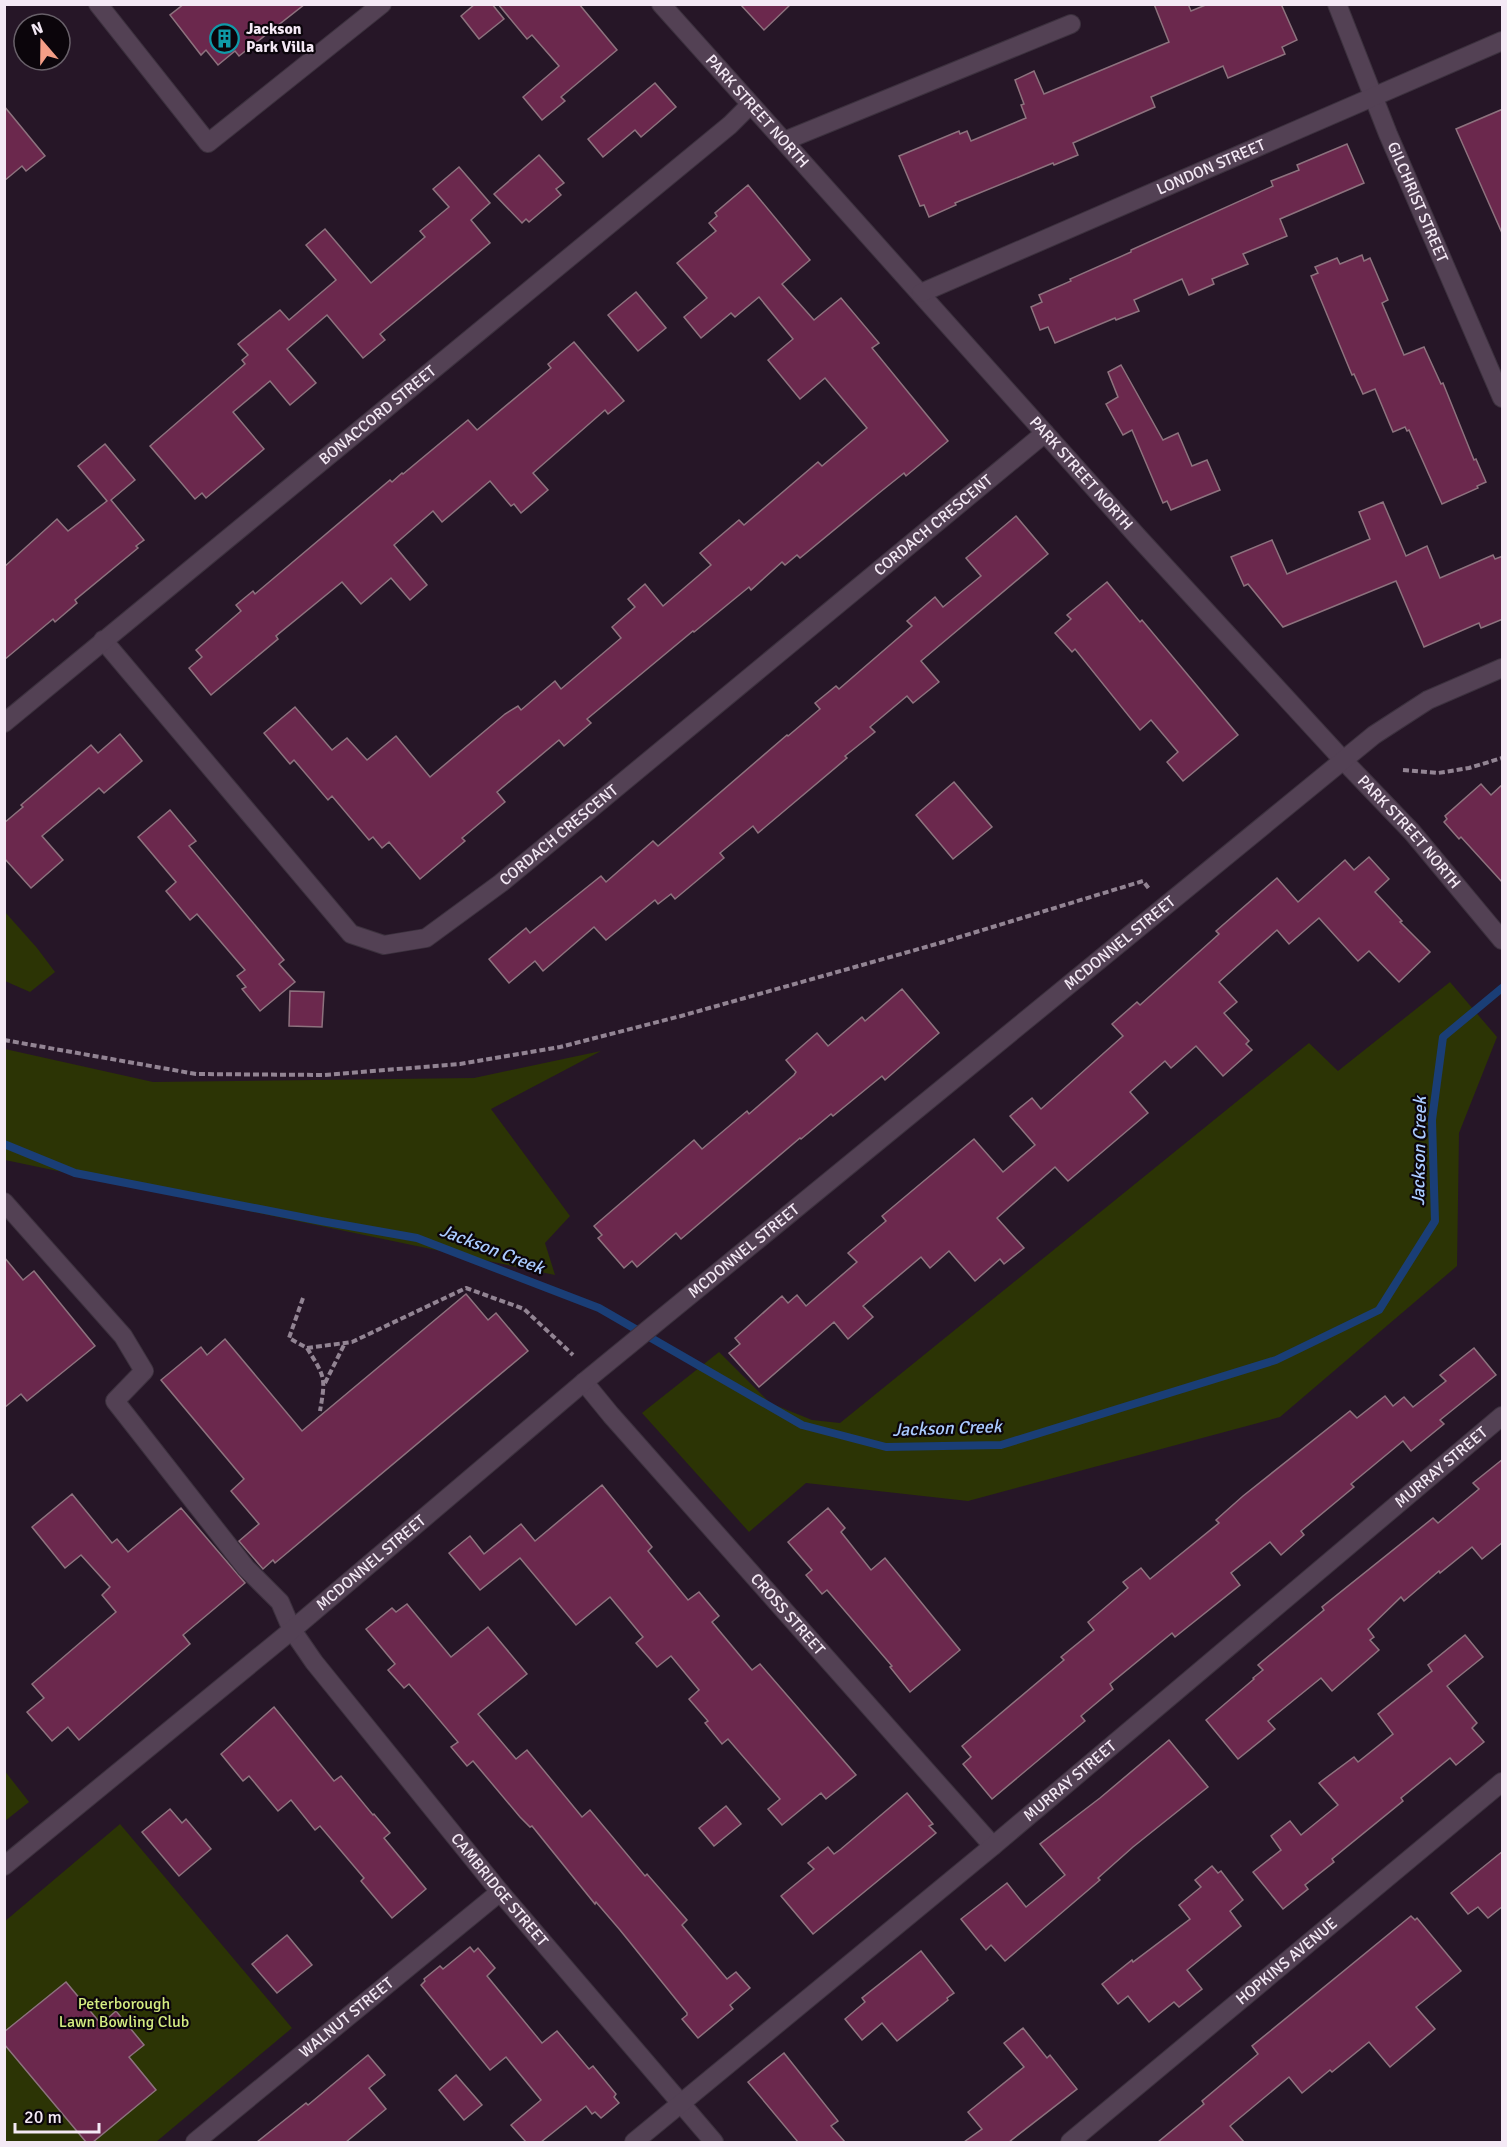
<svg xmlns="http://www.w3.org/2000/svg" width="1507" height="2147" font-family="Signika,sans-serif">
<rect width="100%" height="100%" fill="#261627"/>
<!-- green -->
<g fill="#2c3405">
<polygon points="5,912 37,948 55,972 30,992 5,981"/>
<polygon points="1450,982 1497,1037 1459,1133 1457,1266 1280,1417 968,1501 806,1483 749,1532 642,1413 719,1352 770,1403 812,1420 840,1423 1309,1043 1338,1071"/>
<polygon points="5,1049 153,1082 474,1078 601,1051 491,1109 570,1216 545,1243 555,1275 5,1160"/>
<polygon points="4,1770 29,1802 5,1821 4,1821"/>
<polygon points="120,1824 292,2028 156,2142 5,2142 4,1922"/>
</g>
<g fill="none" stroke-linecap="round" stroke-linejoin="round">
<!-- stream -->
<polyline stroke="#1a3e76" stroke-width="8" points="4,1144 75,1173 321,1221 417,1238 599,1308 802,1425 886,1447 1001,1445 1276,1360 1379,1310 1435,1221 1432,1120 1443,1037 1502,988"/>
</g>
<!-- building -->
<g fill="#6b284d" stroke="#8d727e" stroke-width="1.5">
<polygon points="184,4 305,4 239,56 235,51 218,65 206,50 201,55 170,15"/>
<polygon points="475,4 492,4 504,19 479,39 461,16"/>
<polygon points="498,4 579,4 617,50 561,97 565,101 542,120 523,97 559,66 532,35 527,39"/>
<polygon points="740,4 791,4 764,30"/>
<polygon points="1154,4 1188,4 1191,11 1208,4 1281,4 1297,40 1282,47 1285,54 1228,78 1223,66 1151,97 1155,107 1073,143 1078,155 1054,165 1053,163 955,203 956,205 929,217 924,205 920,206 899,156 959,131 960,134 967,131 971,141 1026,118 1021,105 1024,104 1015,80 1034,71 1044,94 1169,42"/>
<polygon points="655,83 676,107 641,137 635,130 603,157 588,139"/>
<polygon points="4,106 45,156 26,171 22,166 4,181"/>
<polygon points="1503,109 1503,233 1502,233 1456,129"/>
<polygon points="1347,144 1364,183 1280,219 1287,236 1243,254 1248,264 1212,279 1214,284 1189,295 1182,279 1134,300 1139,311 1116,320 1115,318 1055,343 1048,327 1040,330 1031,307 1042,302 1039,295 1071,281 1070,279 1131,252 1131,250 1273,186 1271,181 1299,170 1297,165"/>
<polygon points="539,155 564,183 556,189 561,195 529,222 526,219 522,223 494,194"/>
<polygon points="459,167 490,203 471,220 490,243 380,334 385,340 363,358 327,315 287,349 316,383 290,405 270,381 233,412 264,449 206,498 202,493 195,499 150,446 245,364 242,360 248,355 238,344 280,310 289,320 336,280 306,245 325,229 371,283 425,237 420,231 449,207 433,189"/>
<polygon points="748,185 810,260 782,284 814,320 841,298 879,343 872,348 948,441 906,476 904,473 879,493 800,558 797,555 785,565 782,562 751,590 749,587 694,632 693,631 587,719 591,723 564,746 559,740 497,792 505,802 462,838 465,841 420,879 389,842 382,848 373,837 369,840 332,796 328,800 294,760 290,764 264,733 295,707 332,750 347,738 367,760 396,736 430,777 505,714 518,706 521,710 555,681 561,689 621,638 612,627 635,607 628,599 645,584 663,606 711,565 700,553 739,520 744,525 818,462 822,466 867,428 825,378 800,399 768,360 793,339 759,297 735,317 731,313 701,338 684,317 707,298 677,263 716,231 709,223 717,216 715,213"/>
<polygon points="1362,255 1364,261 1370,258 1388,300 1382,303 1404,355 1424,347 1441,384 1443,383 1474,460 1476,459 1486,482 1477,486 1478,488 1442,504 1409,430 1407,431 1405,427 1393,432 1375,389 1363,394 1354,374 1352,375 1311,276 1318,273 1315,267 1337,258 1340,264"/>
<polygon points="636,292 666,328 638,351 608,315"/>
<polygon points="574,342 624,401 608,414 605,410 533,473 548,490 521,513 514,504 511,506 490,481 442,522 433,511 394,545 427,585 410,600 391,578 361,604 342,582 276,636 278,639 211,695 189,668 202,657 196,650 241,611 236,605 253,591 255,594 390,480 392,482 402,473 403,474 468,420 477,430 551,368 548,364"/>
<polygon points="1121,365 1163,440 1178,433 1192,466 1207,460 1220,490 1171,510 1167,501 1163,503 1132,430 1123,435 1106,404 1118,397 1108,372"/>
<polygon points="105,444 135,480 111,500 144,540 136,546 138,548 75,600 77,603 55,622 53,619 4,660 4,567 57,519 68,531 107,501 78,466"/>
<polygon points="1383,502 1406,556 1427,546 1440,578 1493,555 1495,559 1503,556 1503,619 1481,628 1479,623 1424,647 1396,581 1283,627 1248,584 1244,586 1231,557 1272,540 1287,574 1370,539 1359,512"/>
<polygon points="1016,516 1048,554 921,661 939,682 913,703 907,696 870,727 875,732 845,756 847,758 758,833 753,826 720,853 724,858 675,899 671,894 658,904 655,900 606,940 594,927 543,971 535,961 509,983 489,959 526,928 530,933 601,876 606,882 653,841 658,846 787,735 788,736 820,709 815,703 836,686 839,689 912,626 907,621 935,597 943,607 981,576 966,558"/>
<polygon points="1107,582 1140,622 1142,620 1238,735 1183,781 1167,762 1178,752 1151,720 1140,730 1075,649 1072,652 1055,633 1071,619 1067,615"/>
<polygon points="120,734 142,761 104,793 99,788 42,836 63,860 31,888 4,858 4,823 23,807 21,805 91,745 98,753"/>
<polygon points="954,782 992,827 953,859 916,815"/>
<polygon points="1481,784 1491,795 1503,784 1503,883 1461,837 1459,839 1444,822 1447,819 1445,816"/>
<polygon points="170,810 196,841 189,846 284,960 279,964 295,982 260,1011 242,989 246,987 237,976 245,970 197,914 190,920 166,891 176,882 138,837"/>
<polygon points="1369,857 1389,879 1375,892 1402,921 1400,922 1430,952 1399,982 1369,951 1358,961 1319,918 1289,944 1277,930 1219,982 1237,1002 1224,1013 1249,1041 1246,1044 1252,1050 1223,1076 1196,1046 1171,1068 1165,1061 1130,1092 1148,1113 1068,1181 1055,1167 997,1218 1024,1248 1004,1264 1000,1259 975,1281 949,1251 930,1268 921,1257 863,1306 873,1317 848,1339 834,1322 759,1387 729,1353 740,1344 735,1338 782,1296 788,1303 797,1295 806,1306 857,1262 848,1253 886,1221 882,1216 974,1139 1003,1172 1035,1145 1010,1116 1032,1098 1041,1109 1123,1036 1112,1024 1137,1002 1140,1005 1219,934 1216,931 1277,878 1298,902 1345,860 1354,870"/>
<polygon points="902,989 939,1033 885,1080 882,1076 833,1116 831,1114 801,1139 800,1138 681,1239 676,1233 637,1267 632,1261 624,1268 598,1238 602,1235 594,1226 694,1140 702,1149 747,1111 749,1114 794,1075 796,1072 786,1060 817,1033 828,1046 862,1017 865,1021"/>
<polygon points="290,991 324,992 322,1027 289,1026"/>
<polygon points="4,1257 23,1280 34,1271 95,1346 27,1401 21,1394 4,1408"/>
<polygon points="466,1294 488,1320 496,1313 528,1351 275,1563 273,1560 263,1569 239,1541 259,1524 231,1491 244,1479 161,1380 201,1347 207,1355 225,1339 302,1431"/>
<polygon points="1474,1348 1496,1375 1440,1420 1444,1424 1411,1451 1403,1441 1351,1484 1354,1487 1301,1531 1304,1535 1281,1555 1270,1542 1231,1573 1240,1585 1175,1637 1172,1633 1110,1684 1113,1689 1081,1716 1085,1721 992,1799 963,1764 971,1757 962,1746 1064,1660 1061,1657 1094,1630 1088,1622 1128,1588 1123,1582 1141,1568 1150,1579 1219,1523 1216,1520 1243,1496 1350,1411 1357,1418 1385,1396 1393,1406 1404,1397 1413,1407 1446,1381 1440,1375"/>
<polygon points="1503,1459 1503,1542 1482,1559 1472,1547 1440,1573 1439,1571 1404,1601 1401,1597 1368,1629 1374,1637 1370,1640 1379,1650 1332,1691 1321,1678 1268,1721 1275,1729 1238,1759 1206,1720 1254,1679 1253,1678 1263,1670 1258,1665 1324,1610 1322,1607 1433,1518 1438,1523 1479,1489 1473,1483"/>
<polygon points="602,1485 652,1547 648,1551 688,1600 699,1592 719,1616 712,1622 752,1670 760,1664 856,1775 826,1799 821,1793 782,1825 768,1809 780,1799 728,1739 722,1744 705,1723 708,1721 689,1699 699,1690 671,1656 657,1667 636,1643 643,1637 610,1597 576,1625 520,1558 480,1590 449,1553 470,1536 484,1554 521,1524 535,1541"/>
<polygon points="72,1494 112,1543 117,1539 128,1552 181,1508 245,1583 183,1635 190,1644 79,1740 68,1727 52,1741 27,1712 44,1698 32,1684 116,1612 102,1595 110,1587 81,1555 65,1568 32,1527"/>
<polygon points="828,1508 845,1528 841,1532 871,1570 885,1558 960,1650 910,1692 890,1667 892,1666 827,1590 822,1594 806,1575 812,1570 788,1542"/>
<polygon points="407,1604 451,1657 488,1627 527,1674 478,1714 516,1759 527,1750 582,1817 590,1810 645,1876 647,1874 687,1920 682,1925 727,1979 736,1972 750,1988 730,2005 733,2009 698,2038 682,2019 687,2015 687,2013 620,1930 596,1902 595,1904 532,1826 530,1827 520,1817 473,1761 467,1766 451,1747 458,1742 409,1684 404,1688 388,1670 395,1664 366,1629 392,1608 396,1612"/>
<polygon points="1465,1635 1483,1657 1447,1686 1477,1723 1472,1728 1484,1742 1456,1765 1450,1758 1401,1798 1403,1801 1332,1859 1334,1862 1305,1885 1308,1889 1283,1909 1253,1872 1281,1850 1271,1836 1290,1821 1301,1835 1338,1805 1319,1783 1354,1757 1358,1762 1393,1734 1378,1714 1432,1671 1428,1665"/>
<polygon points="274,1707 334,1781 341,1776 373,1815 374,1814 390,1833 384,1838 426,1889 392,1918 361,1881 364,1878 320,1826 315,1830 291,1800 278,1811 249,1776 243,1781 221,1754"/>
<polygon points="1169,1740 1208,1787 1133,1847 1098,1878 1100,1880 1005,1961 991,1945 986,1950 961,1919 1007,1883 1026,1907 1065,1875 1040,1844 1100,1798"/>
<polygon points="907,1793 933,1824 929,1826 936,1833 813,1934 781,1896 814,1869 808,1863 828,1847 834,1854 841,1849"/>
<polygon points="726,1806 741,1824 714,1846 699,1828"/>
<polygon points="170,1809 182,1823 186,1819 211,1849 179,1876 142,1832"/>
<polygon points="1503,1851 1503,1906 1488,1918 1478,1907 1468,1914 1451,1893"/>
<polygon points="1212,1866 1218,1873 1221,1871 1243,1900 1230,1911 1241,1926 1187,1970 1202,1989 1179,2007 1174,2002 1149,2022 1128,1996 1118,2004 1102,1984 1132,1960 1133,1962 1190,1919 1179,1905 1201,1887 1195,1880"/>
<polygon points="1411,1916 1415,1920 1417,1918 1461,1971 1416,2007 1435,2029 1390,2067 1369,2042 1332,2072 1330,2070 1302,2093 1289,2077 1230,2126 1244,2142 1158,2142 1204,2104 1202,2101 1258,2054 1252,2046"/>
<polygon points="287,1935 312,1965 277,1993 252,1964"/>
<polygon points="470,1947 474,1952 478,1948 495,1968 487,1976 542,2043 557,2031 589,2069 593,2066 616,2094 614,2097 619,2103 601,2118 595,2112 592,2114 586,2106 541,2142 526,2142 511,2125 541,2100 506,2057 490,2070 421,1985 425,1981 424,1979 440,1966 443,1969"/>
<polygon points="921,1951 954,1993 947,1998 948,2000 897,2041 882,2023 862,2040 845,2019 865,2002 862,1998"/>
<polygon points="66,1982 101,2024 116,2011 144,2045 129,2057 156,2090 93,2142 86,2142 4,2044 4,2032"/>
<polygon points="1023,2028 1047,2058 1050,2055 1077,2089 1009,2142 964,2142 982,2129 968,2112 1024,2067 1004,2043"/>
<polygon points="784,2053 838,2121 831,2126 845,2142 798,2142 748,2082"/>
<polygon points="368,2055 385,2075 369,2088 386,2109 346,2142 257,2142 306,2103 308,2105"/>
<polygon points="456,2075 482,2105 464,2120 439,2090"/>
</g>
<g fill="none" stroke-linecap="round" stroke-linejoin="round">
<defs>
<g id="minor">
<polyline points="98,4 208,143 382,4"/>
<path id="s1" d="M661,4L1138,537L1343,760L1412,832L1502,940"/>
<path id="s2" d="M1337,4L1388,134L1502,398"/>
<polyline points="784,141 1071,24"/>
<path id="s3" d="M921,293L1502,41"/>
<path id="s4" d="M103,640L351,934L384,945L426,938L501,883L1045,433"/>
<path id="s5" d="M4,723L730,125L750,105"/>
<path id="s6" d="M4,1202L123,1336L144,1371L115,1401L246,1568L280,1602L292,1630L314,1662L500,1892L714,2142"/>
<path id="s7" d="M584,1382L611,1415L993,1846"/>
<path id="s8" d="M4,1866L292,1630L584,1382L1374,735L1428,700L1502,668"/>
<path id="s9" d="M195,2142L500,1892"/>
<path id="s10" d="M634,2142L993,1846L1502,1416"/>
<path id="s11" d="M1070,2142L1502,1782"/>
</g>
</defs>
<!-- minor casing -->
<use href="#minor" stroke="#3c313e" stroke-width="20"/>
<!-- path -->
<g stroke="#928493" stroke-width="4" stroke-dasharray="6 3" stroke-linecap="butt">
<polyline points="1403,770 1438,773 1469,768 1502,758"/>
<polyline points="4,1040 196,1074 324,1075 460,1064 560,1047 681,1016 940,943 1143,881 1150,890"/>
<polyline points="303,1298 289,1338 307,1348 352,1342 466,1288 524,1309 573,1355"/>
<path d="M307,1348C325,1377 326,1377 320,1411"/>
<polyline points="325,1383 345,1343"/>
</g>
<!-- minor -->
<use href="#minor" stroke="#534154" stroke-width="18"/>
</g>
<!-- icons -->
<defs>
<symbol id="building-ring" viewBox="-11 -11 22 22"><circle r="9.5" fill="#0b050b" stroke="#0f9aa8" stroke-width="1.5"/><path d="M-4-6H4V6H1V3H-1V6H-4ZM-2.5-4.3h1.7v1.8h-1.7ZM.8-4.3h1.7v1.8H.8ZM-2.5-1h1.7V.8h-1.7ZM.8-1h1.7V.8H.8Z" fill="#0f9aa8"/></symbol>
</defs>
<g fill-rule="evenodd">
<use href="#building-ring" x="208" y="22" width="33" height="33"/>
</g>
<g text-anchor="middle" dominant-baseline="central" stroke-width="4.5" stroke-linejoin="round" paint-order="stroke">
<!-- poi labels -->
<g font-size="16" font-weight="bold" fill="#f4e9f5" stroke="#0b050b" text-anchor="start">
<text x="246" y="29">Jackson<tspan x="246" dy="18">Park Villa</tspan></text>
</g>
<!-- street labels -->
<g font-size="16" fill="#f4e9f5" stroke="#0b050b">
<text stroke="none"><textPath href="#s1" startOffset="144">PARK STREET NORTH</textPath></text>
<text stroke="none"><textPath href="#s3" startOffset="316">LONDON STREET</textPath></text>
<text stroke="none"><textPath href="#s2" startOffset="214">GILCHRIST STREET</textPath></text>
<text stroke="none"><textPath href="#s5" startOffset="484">BONACCORD STREET</textPath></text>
<text stroke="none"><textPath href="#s1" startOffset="630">PARK STREET NORTH</textPath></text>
<text stroke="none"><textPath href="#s4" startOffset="1116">CORDACH CRESCENT</textPath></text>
<text stroke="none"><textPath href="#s1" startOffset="1116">PARK STREET NORTH</textPath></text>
<text stroke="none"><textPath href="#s4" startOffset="630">CORDACH CRESCENT</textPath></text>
<text stroke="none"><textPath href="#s8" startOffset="1448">MCDONNEL STREET</textPath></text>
<text stroke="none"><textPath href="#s8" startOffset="962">MCDONNEL STREET</textPath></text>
<text stroke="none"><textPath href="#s10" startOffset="1052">MURRAY STREET</textPath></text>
<text stroke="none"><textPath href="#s8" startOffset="476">MCDONNEL STREET</textPath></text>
<text stroke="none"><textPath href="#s7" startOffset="309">CROSS STREET</textPath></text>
<text stroke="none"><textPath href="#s10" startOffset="566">MURRAY STREET</textPath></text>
<text stroke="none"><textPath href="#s6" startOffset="885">CAMBRIDGE STREET</textPath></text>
<text stroke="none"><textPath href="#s11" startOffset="282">HOPKINS AVENUE</textPath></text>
<text stroke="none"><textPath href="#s9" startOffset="196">WALNUT STREET</textPath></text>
</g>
<!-- park labels -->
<g font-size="16" fill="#d5ed82" stroke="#0b050b">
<text x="124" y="2004">Peterborough<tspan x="124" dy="18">Lawn Bowling Club</tspan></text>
</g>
<!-- water labels -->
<g font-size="18" font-style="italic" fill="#aacbff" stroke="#0b050b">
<text transform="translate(1419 1151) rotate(-89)">Jackson Creek</text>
<text transform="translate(492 1249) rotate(21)">Jackson Creek</text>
<text transform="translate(947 1428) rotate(-2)">Jackson Creek</text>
</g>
</g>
<!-- border -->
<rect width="1507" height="2147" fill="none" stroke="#f4e9f5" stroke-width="12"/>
<!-- north arrow -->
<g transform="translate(42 42) rotate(340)"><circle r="28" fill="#0b050b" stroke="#686069" stroke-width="1.5"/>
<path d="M0-4.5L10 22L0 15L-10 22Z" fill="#f49e87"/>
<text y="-9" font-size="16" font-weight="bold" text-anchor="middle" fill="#f4e9f5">N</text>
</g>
<!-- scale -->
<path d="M15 2123v9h84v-9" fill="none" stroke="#f4e9f5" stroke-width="3"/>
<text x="24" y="2123" font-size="18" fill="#f4e9f5" stroke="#0b050b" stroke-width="4.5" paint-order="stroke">20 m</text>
</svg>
